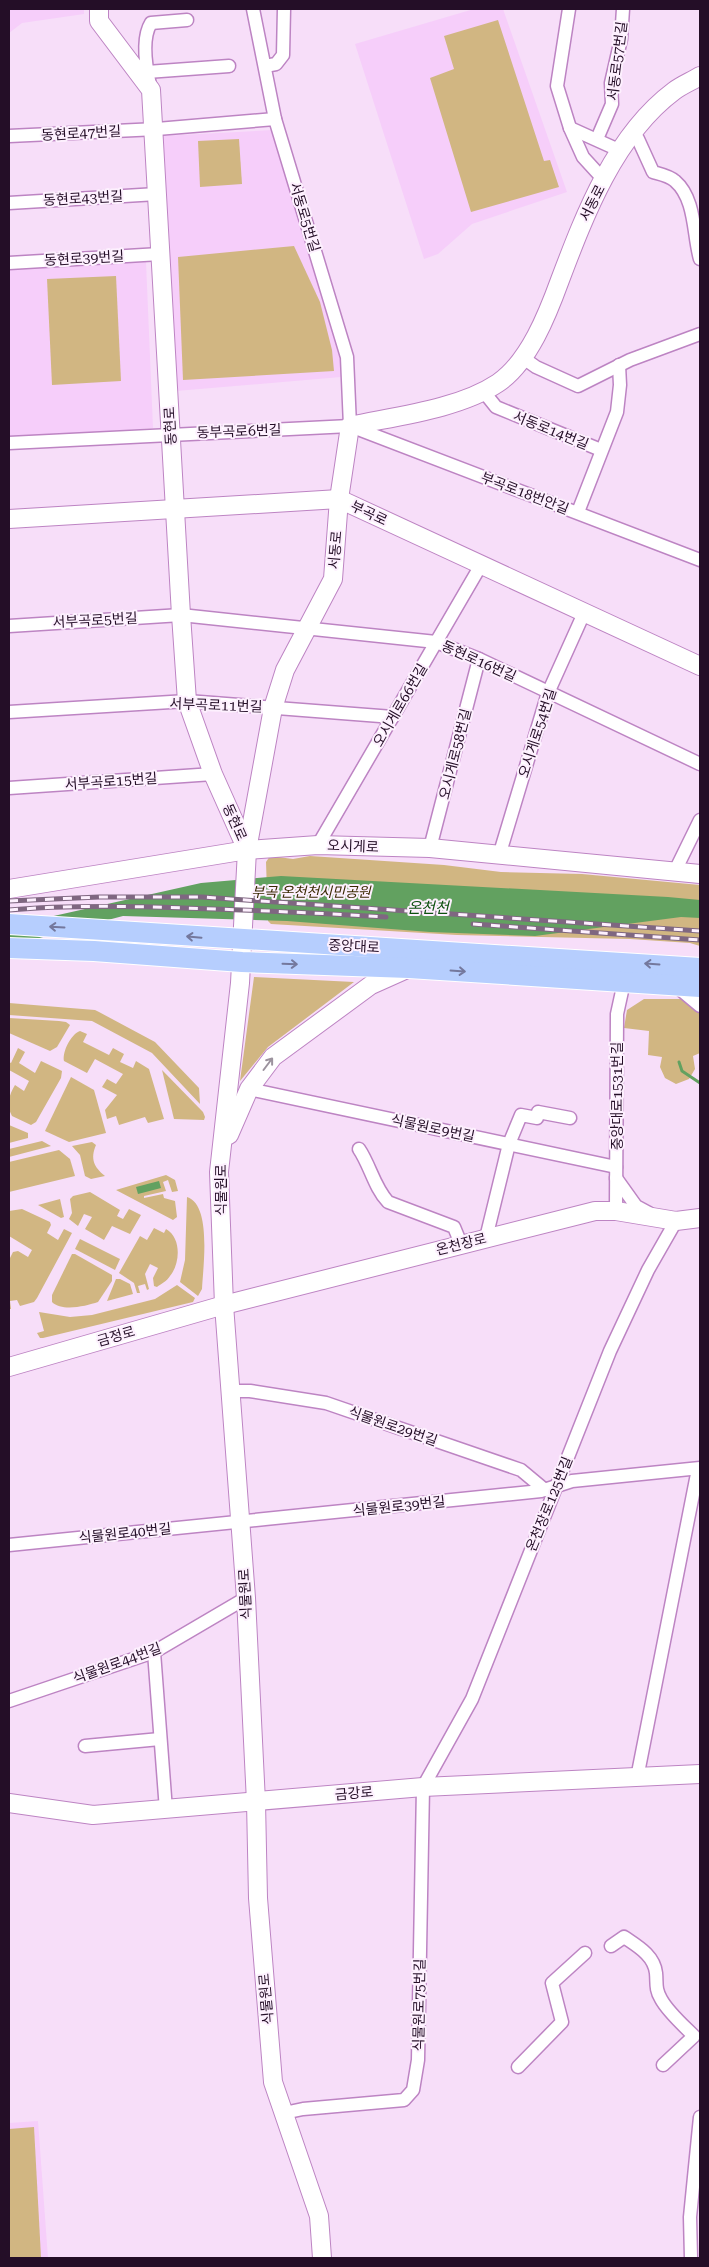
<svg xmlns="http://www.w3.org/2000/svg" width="709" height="2267" font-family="'Roboto Serif','Noto Sans KR',serif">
<rect width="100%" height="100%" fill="#f7def9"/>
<!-- built -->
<g fill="#f6cefa">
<polygon points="9,9 84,9 84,14 22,23 9,33"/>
<polygon points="474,9 503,9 567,192 472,224 438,254 424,259 355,44"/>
<polygon points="273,130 342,356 341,377 176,391 162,136"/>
<polygon points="146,262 153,428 9,438 9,268"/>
<polygon points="38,2121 48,2258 9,2258 9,2123"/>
</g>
<!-- green -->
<g fill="#d1b682">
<polygon points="498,20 544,161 550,160 559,187 471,212 430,78 454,69 444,36"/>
<polygon points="239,139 242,184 200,187 198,141"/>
<polygon points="294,246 320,302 332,350 334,371 183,380 178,257"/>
<polygon points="116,276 121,381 52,385 47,279"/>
<polygon points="270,856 293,859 310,856 444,865 501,872 582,874 700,885 700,946 690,943 630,939 457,935 271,924 268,921 266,862"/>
<polygon points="254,977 354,982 268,1047 240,1081"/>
<polygon points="644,999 690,999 700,1009 700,1053 693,1056 695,1069 689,1079 676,1084 665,1078 660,1067 662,1057 648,1055 649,1031 624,1028 627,1010"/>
<polygon points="9,1003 95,1010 99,1012 155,1042 199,1088 200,1104 152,1053 92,1021 9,1015"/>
<polygon points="9,1018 59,1021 66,1022 70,1025 57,1047 50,1051 9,1033"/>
<path d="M80,1031L87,1034L83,1042L109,1055L113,1048L124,1054L120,1062L133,1068L136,1061L149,1069L164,1119L148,1123L145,1117L119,1125L116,1116L107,1119L105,1110L117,1095L102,1087L107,1079L116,1084L123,1074L95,1059L87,1073L64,1061C62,1052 71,1034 80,1031Z"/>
<path d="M18,1048L25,1052L19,1063L35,1073L41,1061L62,1071L61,1078L36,1122L31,1125L12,1116C6,1105 9,1095 15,1085L24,1091L29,1081L9,1070V1062L11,1063Z"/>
<polygon points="162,1070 203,1112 205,1117 204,1120 174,1119"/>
<polygon points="71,1077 94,1090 106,1133 69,1142 45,1131"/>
<polygon points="9,1125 28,1133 28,1138 9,1143"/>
<polygon points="42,1141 51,1146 9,1157 9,1149"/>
<path d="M92,1142L96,1145C90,1159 94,1167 105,1176L91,1179L85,1176L80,1155L72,1146Z"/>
<polygon points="59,1150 70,1159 75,1176 9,1192 9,1162"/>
<polygon points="166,1175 175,1180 178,1191 172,1192 168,1180 163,1182 166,1191 144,1196 144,1198 163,1194 164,1198 175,1201 177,1217 173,1220 116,1190"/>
<polygon points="90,1192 120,1210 117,1216 123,1219 129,1209 141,1215 130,1234 112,1226 104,1240 85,1229 92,1217 84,1214 78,1226 69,1219 72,1213 70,1199 73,1196"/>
<path d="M187,1197C212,1205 203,1267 202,1289L198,1296L180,1282L185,1260Z"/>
<polygon points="60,1199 64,1217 61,1218 38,1205"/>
<polygon points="22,1209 50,1222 51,1225 47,1233 58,1240 64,1229 72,1233 37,1298 34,1302 20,1306 17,1300 10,1301 11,1309 9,1309 9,1260 13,1252 18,1251 28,1257 32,1250 9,1236 9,1211"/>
<path d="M154,1228L164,1233L166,1229C182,1238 180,1264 170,1276C167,1281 161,1284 157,1287L154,1286L153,1278L158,1268L150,1264L145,1274L149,1289L147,1290L145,1284L138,1286L140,1293H137L134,1283L119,1273L140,1236L147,1240Z"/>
<polygon points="80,1239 120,1259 115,1270 75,1249"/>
<path d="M72,1254H75L112,1275V1281L98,1302C86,1306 62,1312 52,1302V1295Z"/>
<polygon points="116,1279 120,1279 130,1284 133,1294 107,1301"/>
<polygon points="177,1285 195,1298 193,1302 43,1338 40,1338 37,1333 44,1331 39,1312 70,1317 92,1315 155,1299"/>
<polygon points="34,2127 41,2257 9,2258 9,2129"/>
</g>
<!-- water -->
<g fill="#62a160">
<polygon points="281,876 668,897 700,900 700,918 681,917 535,936 430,932 287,921 123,916 9,946 9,926 201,883"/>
<polygon points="159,1181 161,1188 138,1194 136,1187"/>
</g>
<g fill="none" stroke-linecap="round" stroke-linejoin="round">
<!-- stream -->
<polyline stroke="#62a160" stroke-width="3" points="679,1062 682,1071 700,1083"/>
<defs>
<g id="street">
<polyline points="253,9 275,119 347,357 350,426"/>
<polyline points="569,9 557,86 570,128 583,157 604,180"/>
<polyline points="265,66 276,64 283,55 284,9"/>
<polyline points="147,72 229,66"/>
<path d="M150,85C146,67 141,39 151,23L187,20"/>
<polyline points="570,128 621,151"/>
<path d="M632,133L638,139L653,172C660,174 670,176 675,181C696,199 693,235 700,259"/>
<polyline points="9,136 157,129 275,119"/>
<polyline points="597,139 612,104 611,83 621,39 623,9"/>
<polyline points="9,203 157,194"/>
<polyline points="9,263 160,254"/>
<polyline points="522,357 536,367 578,386 630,360 700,334"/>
<polyline points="484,392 496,407 601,450"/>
<polyline points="9,443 350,426 700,560"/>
<polyline points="578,512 617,412 620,385 619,365"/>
<polyline points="9,626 181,615 436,642 479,659 700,764"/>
<polyline points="9,712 187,701 393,717"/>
<polyline points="9,788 213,774"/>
<polyline points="318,845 481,565"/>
<polyline points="430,848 479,659"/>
<polyline points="499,856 548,693 584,613"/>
<polyline points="675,871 700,820"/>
<polyline points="676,986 700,1006"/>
<polyline points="249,1089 616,1167"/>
<path d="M359,1149C370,1165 374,1187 388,1202L454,1227L461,1244"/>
<polyline points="616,1178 636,1206 649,1213"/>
<polyline points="616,1211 617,1014 624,982"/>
<polyline points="486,1238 509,1144 521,1115 537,1118 538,1112 570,1118"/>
<polyline points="231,1391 250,1391 326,1403 521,1470 545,1490"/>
<polyline points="9,1545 541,1491 572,1481 700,1468"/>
<polyline points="154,1652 166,1810"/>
<polyline points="9,1701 154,1652 246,1598"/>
<polyline points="85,1746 160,1739"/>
<polyline points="637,1778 698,1469"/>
<path d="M611,1946L624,1937C637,1946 654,1955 656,1973C657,1983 655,1989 661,1999C668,2012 683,2025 694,2036L663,2065"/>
<polyline points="518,2067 562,2022 552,1983 585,1953"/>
<polyline points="284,2113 303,2109 404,2100 413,2090 418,2060 423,1787 472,1699 610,1351 648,1270 676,1221"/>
<polyline points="691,2258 690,2217 700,2117"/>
</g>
<g id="secondary">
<polyline points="99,9 99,21 151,90 181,615 187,701 213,774 247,850"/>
<polyline points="9,519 339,499 700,666"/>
<polyline points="9,889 247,850 318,845 430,848 700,874"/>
<polyline points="229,1135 249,1089 273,1057 371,985 409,968"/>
<polyline points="9,1367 224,1305 595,1211 616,1211 676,1221 700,1218"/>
<polyline points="9,1803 93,1815 423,1787 700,1774"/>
<path d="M322,2258L319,2216L273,2082L258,1898L256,1802L246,1598L224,1305L219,1172L240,983L247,850L273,708L285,670L333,579L339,499L350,426C397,416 459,409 498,383C529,362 548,313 560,280C585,214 615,135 674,91C682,85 692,81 700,76"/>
</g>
<g id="primary">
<polyline points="9,924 700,968"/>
<polyline points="9,948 94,951 242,962 409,968 700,987"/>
</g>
</defs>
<!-- street casing -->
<use href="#street" stroke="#bd84c3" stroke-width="15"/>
<!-- secondary casing -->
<use href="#secondary" stroke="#bd84c3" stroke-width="20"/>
<!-- primary casing -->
<use href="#primary" stroke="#fff" stroke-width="22"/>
<!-- street -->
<use href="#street" stroke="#fff" stroke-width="12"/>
<!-- secondary -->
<use href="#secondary" stroke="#fff" stroke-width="18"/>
<!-- primary -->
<use href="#primary" stroke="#b6cefe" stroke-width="20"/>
<defs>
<g id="rail">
<polyline points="9,901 99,897 202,897 700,931"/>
<path d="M9,910C67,905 125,906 184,908C251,910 318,913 386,917"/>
<polyline points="473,924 700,940"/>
</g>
</defs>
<!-- rail casing -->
<use href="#rail" stroke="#7f6781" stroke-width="5"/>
<!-- rail -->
<use href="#rail" stroke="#fdf0fe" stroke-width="3" stroke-dasharray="9" stroke-linecap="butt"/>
</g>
<!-- one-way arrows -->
<defs><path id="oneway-shaft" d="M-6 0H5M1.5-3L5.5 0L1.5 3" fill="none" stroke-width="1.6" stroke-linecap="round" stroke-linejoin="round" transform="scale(1.25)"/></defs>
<g stroke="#74789d">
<use href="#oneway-shaft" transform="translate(57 927) rotate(-177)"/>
<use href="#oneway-shaft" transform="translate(194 937) rotate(-175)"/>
<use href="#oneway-shaft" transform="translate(290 964) rotate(2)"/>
<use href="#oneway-shaft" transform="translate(652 964) rotate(-176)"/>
<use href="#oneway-shaft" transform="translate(458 971) rotate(4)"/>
</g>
<use stroke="#9c939e" href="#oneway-shaft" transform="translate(268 1064) rotate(-53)"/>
<g text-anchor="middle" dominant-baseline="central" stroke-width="4" stroke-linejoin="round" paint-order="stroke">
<!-- street labels -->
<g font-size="14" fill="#240e27" stroke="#fdf0fe">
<text transform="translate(617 61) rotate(-83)">서동로57번길</text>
<text transform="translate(81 133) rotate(-3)">동현로47번길</text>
<text transform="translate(83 198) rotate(-3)">동현로43번길</text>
<text transform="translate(592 203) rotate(-63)">서동로</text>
<text transform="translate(305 217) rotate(73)">서동로5번길</text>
<text transform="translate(84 258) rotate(-3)">동현로39번길</text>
<text transform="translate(170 426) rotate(-93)">동현로</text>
<text transform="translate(551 430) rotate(22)">서동로14번길</text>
<text transform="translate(239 431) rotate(-2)">동부곡로6번길</text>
<text transform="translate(525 493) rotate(21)">부곡로18번안길</text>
<text transform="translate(369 513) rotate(25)">부곡로</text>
<text transform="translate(335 550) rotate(-85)">서동로</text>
<text transform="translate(95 620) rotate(-3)">서부곡로5번길</text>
<text transform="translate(479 661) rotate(24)">동현로16번길</text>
<text transform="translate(216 705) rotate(2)">서부곡로11번길</text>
<text transform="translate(400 705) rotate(-60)">오시게로66번길</text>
<text transform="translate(537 733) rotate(-72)">오시게로54번길</text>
<text transform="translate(455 754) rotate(-76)">오시게로58번길</text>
<text transform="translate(111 781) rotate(-4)">서부곡로15번길</text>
<text transform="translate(235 822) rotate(66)">동현로</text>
<text transform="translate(353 846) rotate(2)">오시게로</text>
<text transform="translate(354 946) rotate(3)">중앙대로</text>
<text transform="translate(617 1096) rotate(-90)">중앙대로1531번길</text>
<text transform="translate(433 1128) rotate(12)">식물원로9번길</text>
<text transform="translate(221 1190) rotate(-90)">식물원로</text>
<text transform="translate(461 1244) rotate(-14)">온천장로</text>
<text transform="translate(116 1336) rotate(-16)">금정로</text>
<text transform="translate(393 1426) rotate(19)">식물원로29번길</text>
<text transform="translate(549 1504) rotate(-68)">온천장로125번길</text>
<text transform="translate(399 1506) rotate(-6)">식물원로39번길</text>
<text transform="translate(125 1533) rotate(-6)">식물원로40번길</text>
<text transform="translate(245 1594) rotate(-93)">식물원로</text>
<text transform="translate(117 1663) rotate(-20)">식물원로44번길</text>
<text transform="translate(354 1793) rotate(-5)">금강로</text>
<text transform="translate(266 1999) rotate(-95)">식물원로</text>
<text transform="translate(419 2005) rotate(-89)">식물원로75번길</text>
</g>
<!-- park labels -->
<g font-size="14" font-style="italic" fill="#382801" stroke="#fdf0fe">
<text x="311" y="892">부곡 온천천시민공원</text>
</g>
<!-- water labels -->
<g font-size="15" font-style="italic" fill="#0c500f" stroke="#fdf0fe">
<text x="428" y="908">온천천</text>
</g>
</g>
<!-- border -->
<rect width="709" height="2267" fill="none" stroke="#240e27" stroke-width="20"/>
</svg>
